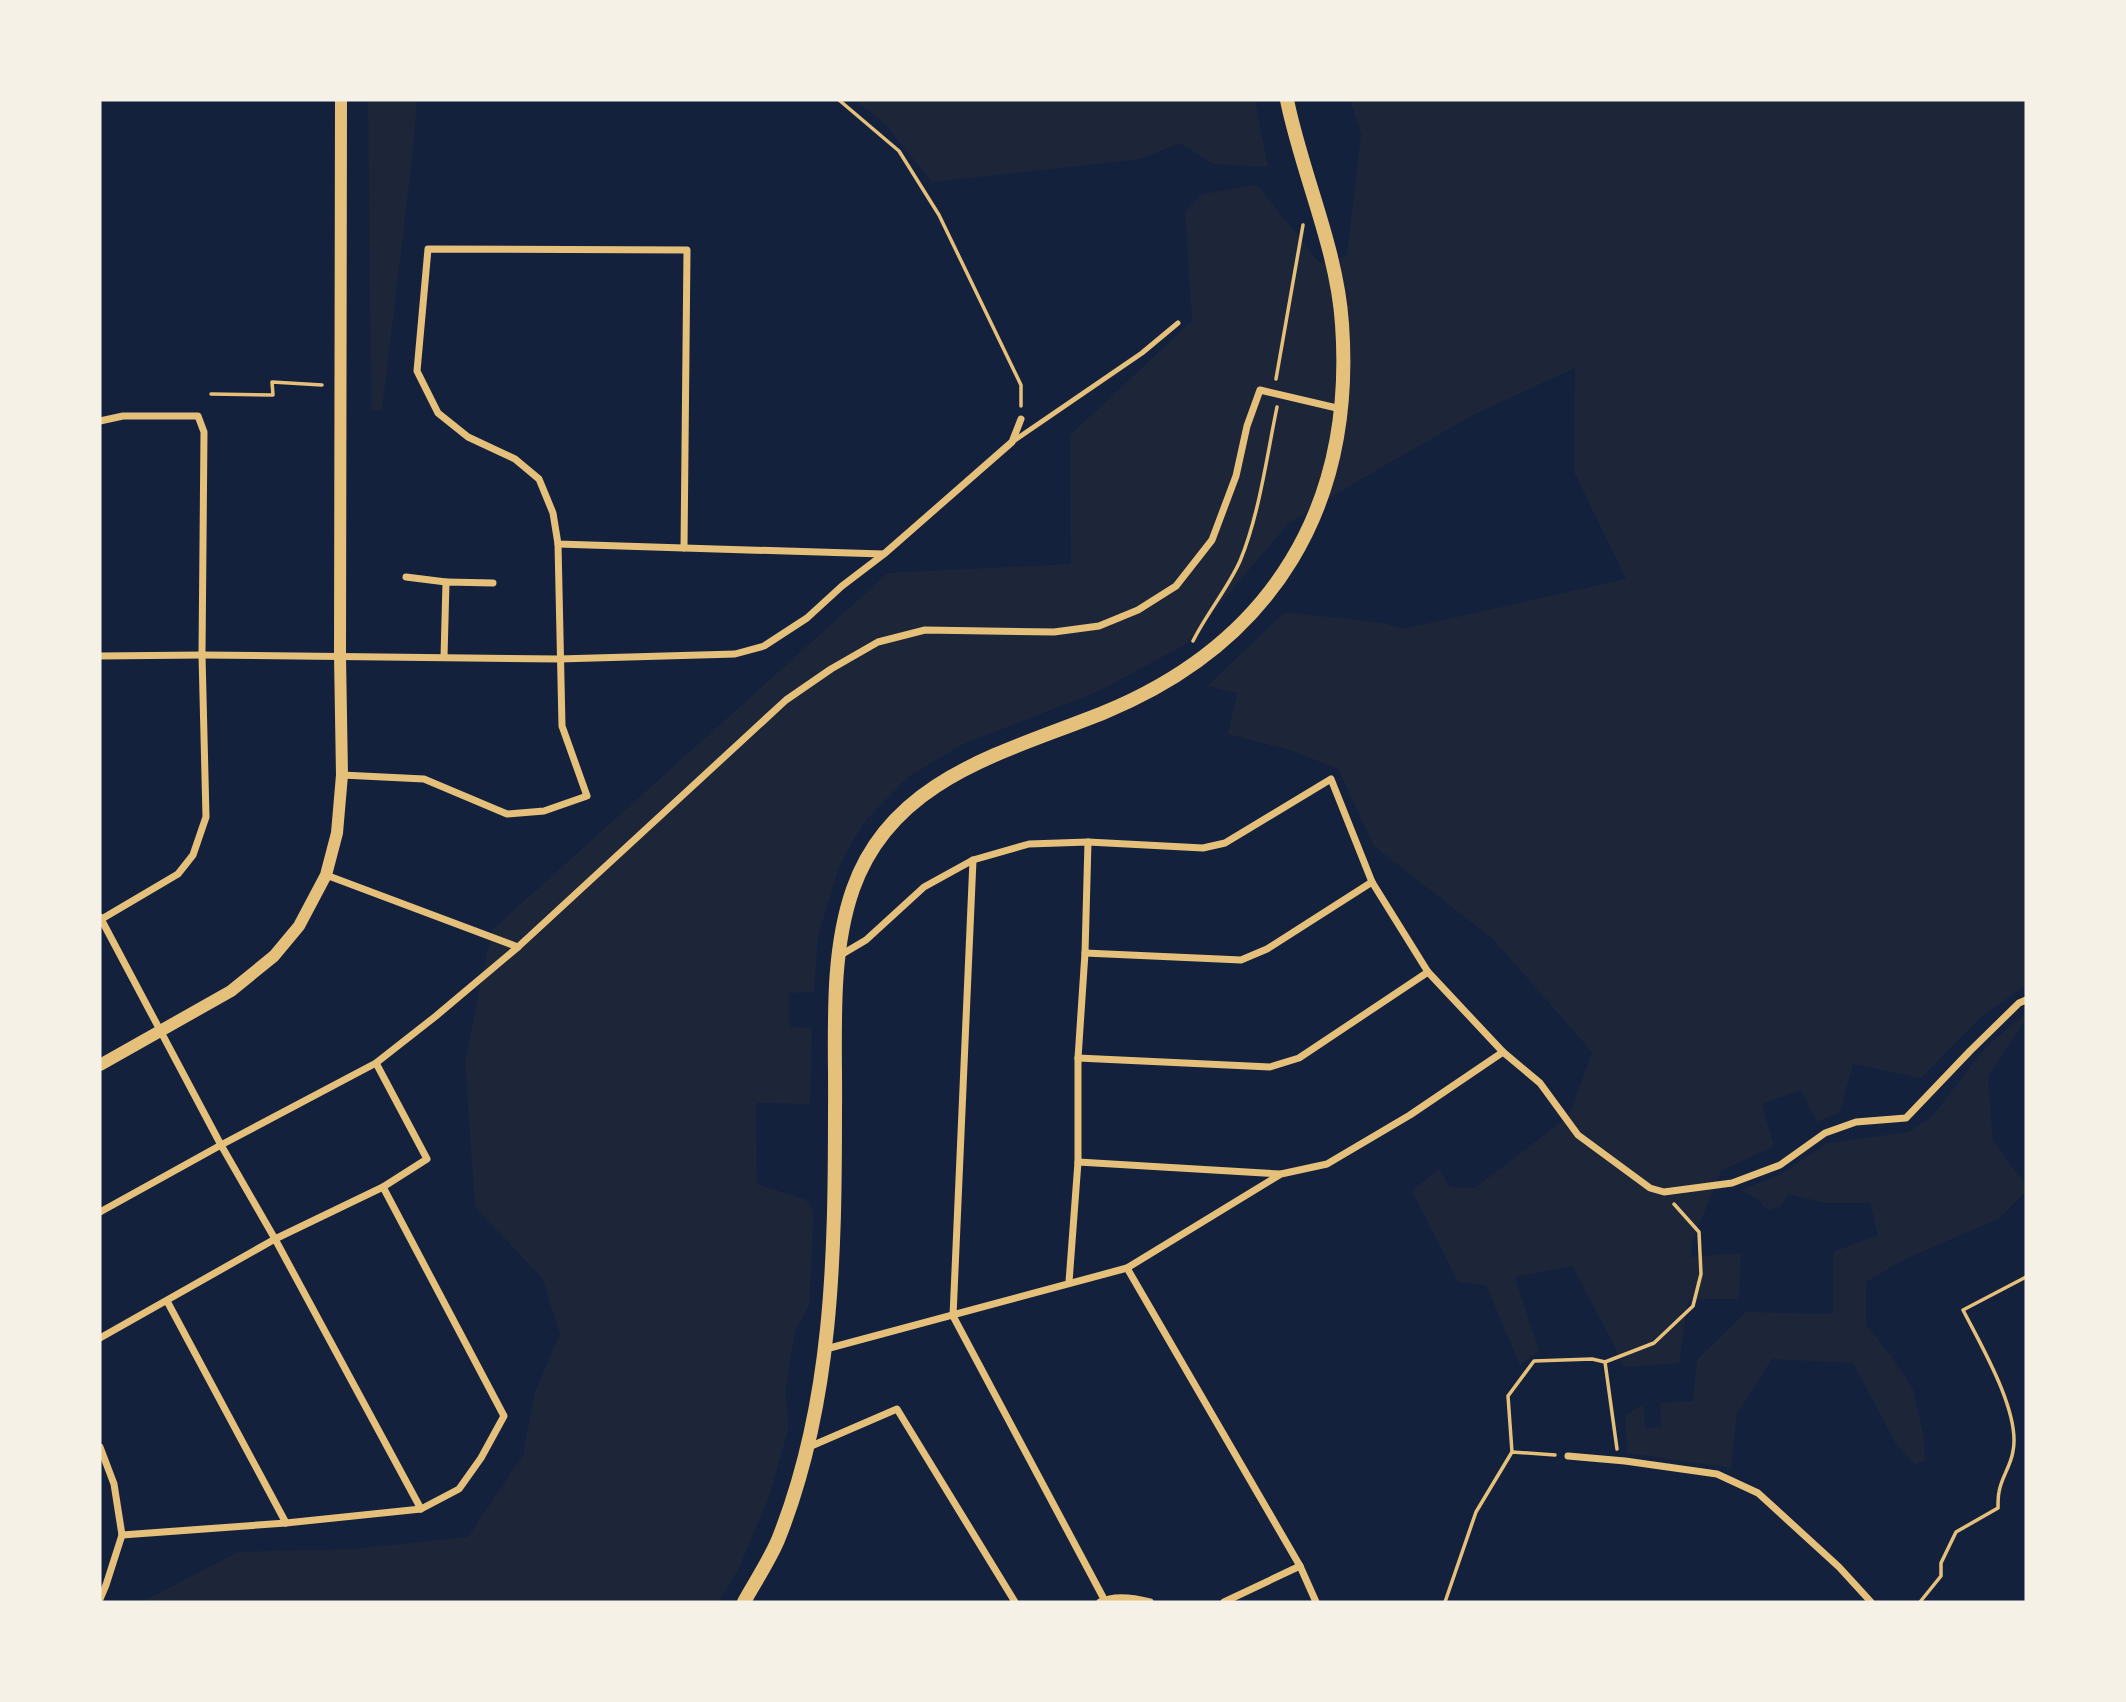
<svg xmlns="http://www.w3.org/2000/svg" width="2126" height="1702" font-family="Helvetica,sans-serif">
<rect width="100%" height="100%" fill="#14213d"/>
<!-- green -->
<g fill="#1d2539">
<polygon points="368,100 417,100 413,151 382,410 371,410"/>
<polygon points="854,100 1255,100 1268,167 1213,164 1180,143 1140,159 932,182 884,123"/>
<polygon points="1350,100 2026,100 2026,985 1981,1017 1921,1078 1853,1064 1840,1112 1817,1122 1801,1090 1762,1104 1774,1146 1721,1171 1693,1240 1691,1257 1741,1253 1739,1299 1688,1299 1679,1363 1623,1367 1614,1345 1572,1266 1515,1277 1539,1351 1520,1365 1486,1285 1458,1282 1412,1191 1439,1169 1450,1187 1475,1188 1569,1116 1592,1052 1493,939 1374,846 1338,769 1293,751 1228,734 1237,693 1207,686 1285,612 1383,623 1403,629 1626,579 1574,472 1575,368 1475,414 1361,479 1288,524 1186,644 1099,691 961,745 908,777 868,818 850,845 838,870 818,936 814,992 789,993 789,1027 812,1028 810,1104 756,1103 757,1184 806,1200 814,1211 809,1306 795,1331 785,1393 789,1427 768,1500 739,1568 719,1602 147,1602 148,1599 238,1552 353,1549 468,1537 523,1455 535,1392 560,1334 542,1278 475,1207 465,1061 492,930 888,573 1071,564 1070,435 1192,321 1185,211 1202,194 1257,185 1320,263 1347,255 1361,134"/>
<polygon points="2026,1013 2026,1019 1988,1076 1993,1141 2026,1185 2026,1191 2000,1218 1903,1260 1866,1282 1866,1325 1891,1356 1913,1389 1924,1438 1925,1460 1915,1465 1896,1444 1853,1363 1772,1359 1737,1414 1731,1468 1627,1453 1625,1415 1644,1404 1645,1428 1661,1427 1660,1403 1693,1401 1697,1360 1746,1312 1833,1314 1833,1252 1878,1235 1870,1203 1825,1203 1789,1194 1780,1207 1767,1210 1757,1198 1740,1190 1780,1175 1827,1143 1909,1132 1933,1115 1986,1047"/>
</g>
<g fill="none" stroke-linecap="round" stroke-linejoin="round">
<!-- path -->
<g stroke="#e5c07b" stroke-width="3.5">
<polyline points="839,100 899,151 939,215 1021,385 1021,406"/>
<polyline points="1276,379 1303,225"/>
<polyline points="211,394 273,395 272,382 322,385"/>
<path d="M1193,641C1207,613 1228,588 1240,561C1259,516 1267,455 1277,407"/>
<polyline points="1605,1362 1654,1343 1693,1306 1701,1274 1699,1232 1674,1204"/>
<polyline points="1512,1452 1508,1396 1534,1361 1592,1359 1605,1362 1617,1449"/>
<polyline points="1445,1602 1476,1512 1512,1452 1555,1455"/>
<path d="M1920,1602L1941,1576V1563L1956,1532L1998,1508C1998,1503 1998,1497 1999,1492C2001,1478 2011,1466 2013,1451C2021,1413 1981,1345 1963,1310L2026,1277"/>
</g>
<!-- service -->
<polyline stroke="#e5c07b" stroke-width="5" points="1012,442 1142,353 1178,323"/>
<!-- minor -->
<g stroke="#e5c07b" stroke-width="7">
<polygon points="428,249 687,250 684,548 558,544 553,513 539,479 515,459 468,437 438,413 417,371"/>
<polyline points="100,421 123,416 198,416 204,432 202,655 206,817 193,855 178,874 100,920"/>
<polyline points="684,548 883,554"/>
<polyline points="406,577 446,582"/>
<polyline points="100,656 202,655 559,659 735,654 764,646 807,618 842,586 884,554 1012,442 1021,419"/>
<polyline points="444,657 446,582 493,583"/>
<polyline points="342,775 424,779 507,814 544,811 587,796 562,726 558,544"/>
<polyline points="973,860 953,1316 1104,1599"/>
<polyline points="326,875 518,947"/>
<polyline points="100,917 221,1145 275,1239 421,1509"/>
<polyline points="1085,953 1241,960 1267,949 1372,882"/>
<polyline points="839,956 866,940 924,887 973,860 1029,844 1088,842 1203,848 1225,843 1331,779 1372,882 1428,972 1503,1052 1540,1083 1578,1135 1650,1188 1664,1192 1732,1183 1780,1165 1825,1133 1856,1122 1906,1118 1970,1051 2019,1003 2026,1000"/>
<polyline points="1078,1058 1270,1067 1299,1058 1428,972"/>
<polyline points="1078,1162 1280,1174"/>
<polyline points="100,1212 221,1145 376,1063 436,1016 518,947 786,700 831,669 878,642 925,630 1054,632 1099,626 1138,610 1176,586 1212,540 1236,476 1247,426 1260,390 1341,409"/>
<polyline points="1127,1268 1300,1566 1316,1602"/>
<polyline points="1069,1282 1078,1162 1078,1058 1085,953 1088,842"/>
<polyline points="167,1301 286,1523"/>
<polyline points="100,1338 275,1239 383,1187 427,1159 376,1063"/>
<polyline points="826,1349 1127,1268 1281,1174 1327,1164 1410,1115 1503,1052"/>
<polyline points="100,1447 114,1484 122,1535 106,1585 100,1599"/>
<polyline points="809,1447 897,1409 1015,1602"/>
<polyline points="1568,1456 1625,1461 1717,1474 1758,1493 1839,1567 1871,1602"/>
<polyline points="122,1535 286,1523 421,1509 459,1489 481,1458 504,1416 383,1187"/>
<path d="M1100,1602C1114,1595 1135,1598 1150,1602"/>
<polyline points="1224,1602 1300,1566"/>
</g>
<!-- tertiary -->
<polyline stroke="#e5c07b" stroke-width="12" points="100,1065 231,991 274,956 299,926 326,875 337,833 342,775 340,656 341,100"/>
<!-- secondary -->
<path stroke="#e5c07b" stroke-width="14" d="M744,1602C755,1582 769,1561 778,1540C833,1403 835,1255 835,1110C836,1039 829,957 853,889C892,777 1007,752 1105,712C1274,642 1355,505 1342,324C1337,248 1302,174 1287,100"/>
</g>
<!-- border -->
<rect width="2126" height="1702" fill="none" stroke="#f6f1e7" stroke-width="203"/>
</svg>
